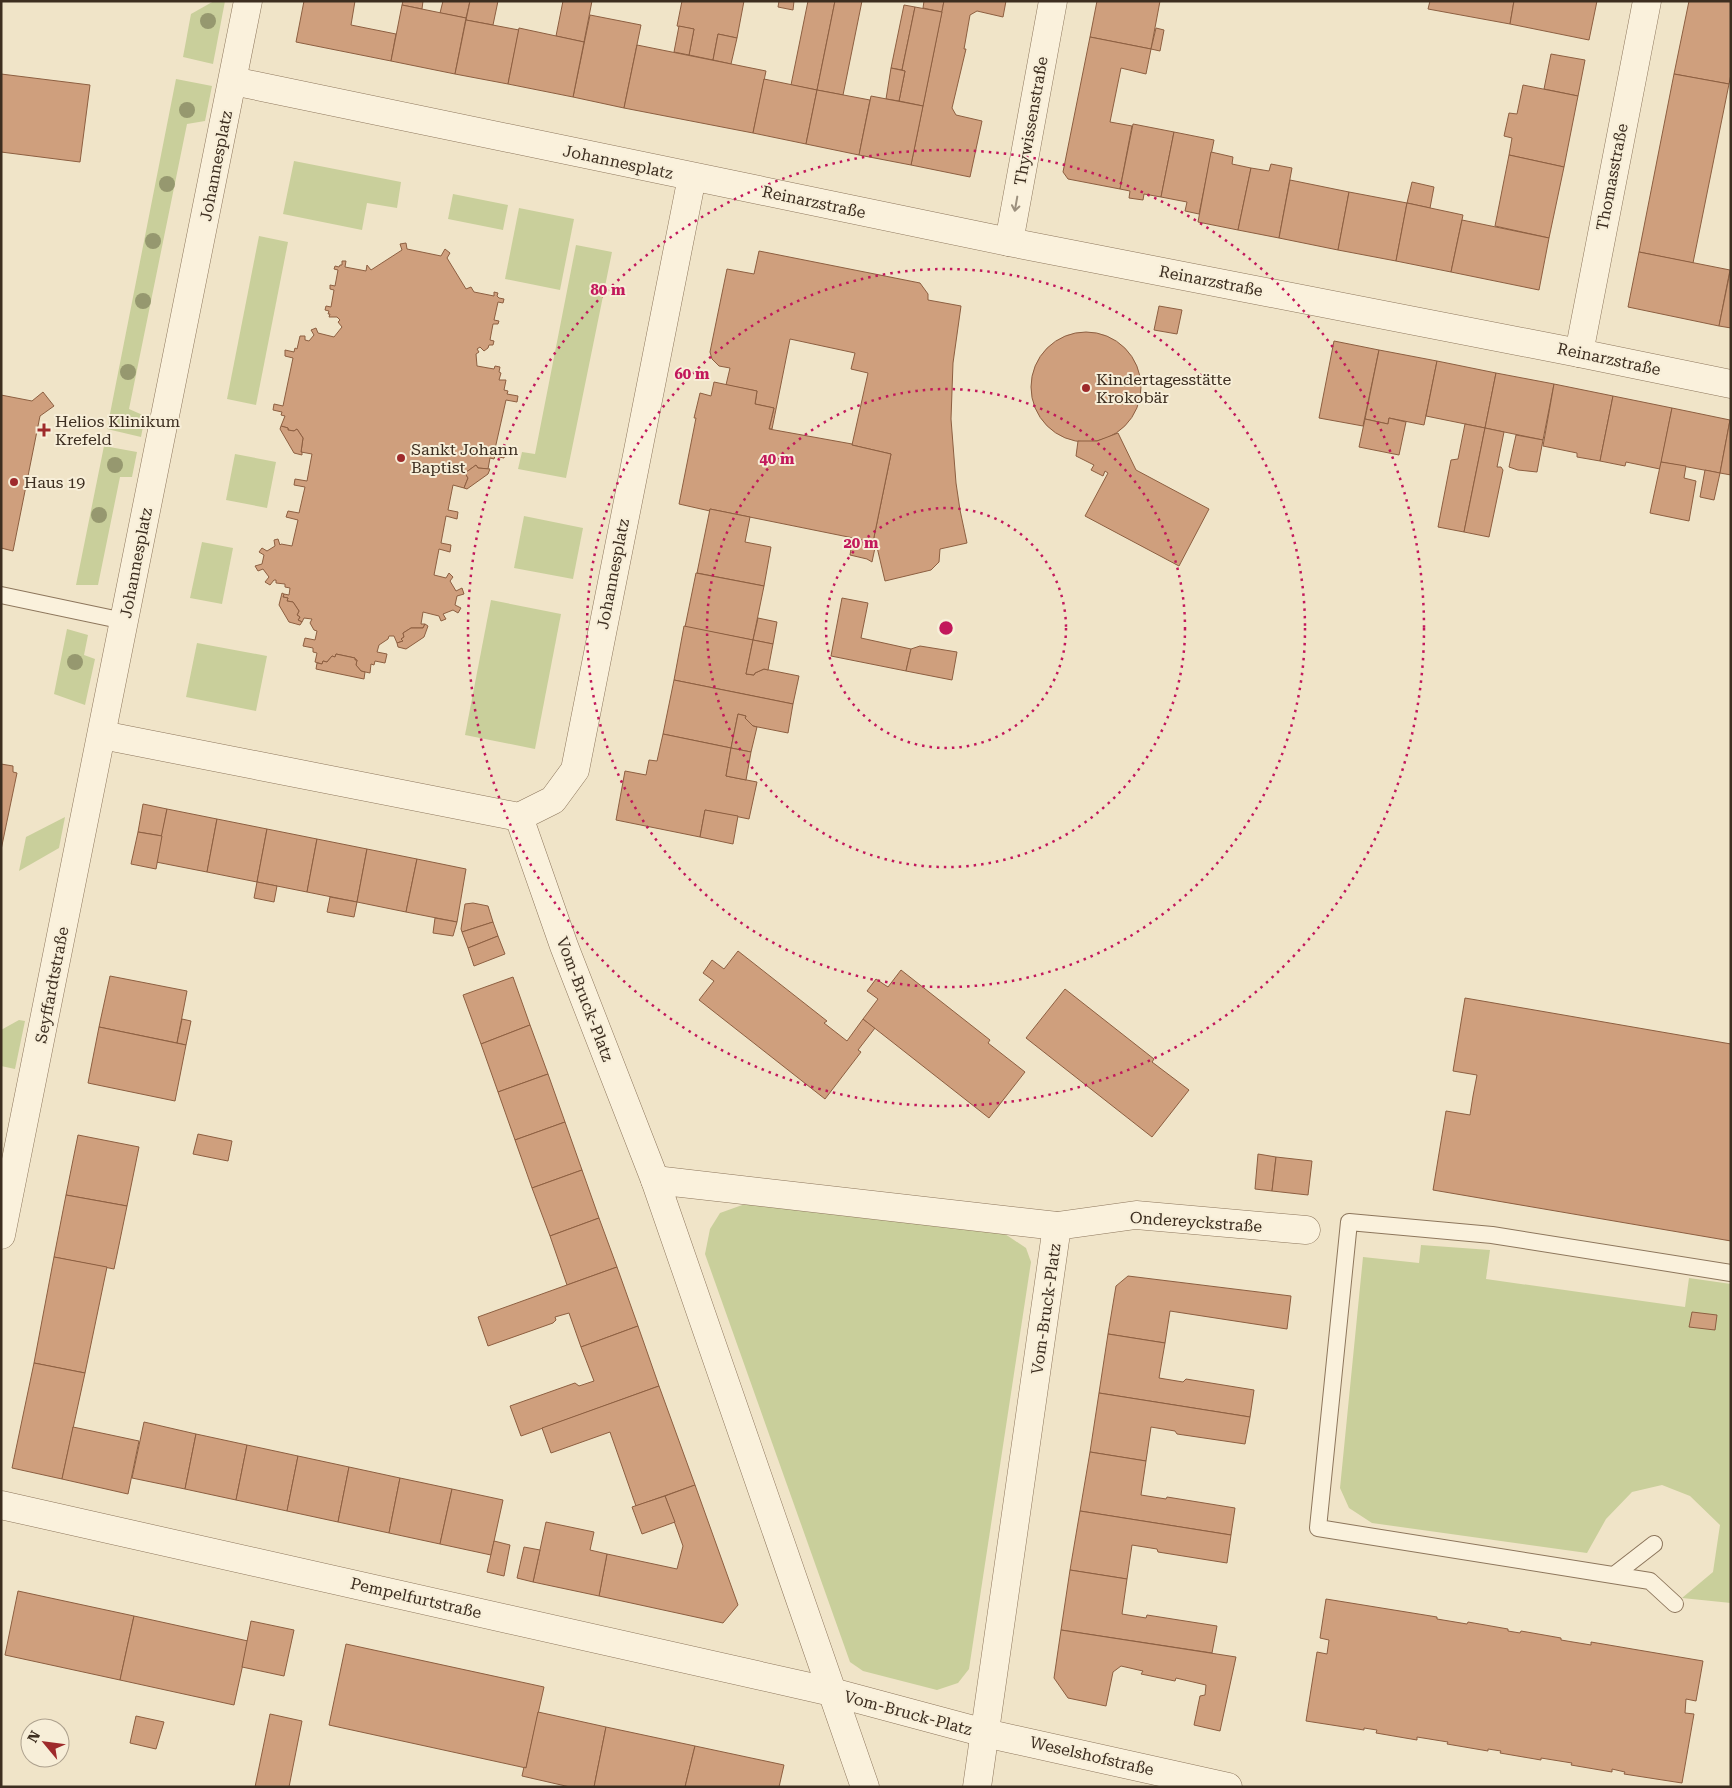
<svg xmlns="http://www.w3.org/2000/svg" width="1732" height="1788" font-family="'Roboto Serif',serif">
<rect width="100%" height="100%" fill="#f0e4c8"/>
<!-- green -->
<g fill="#c9cf9b">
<polygon points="214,1 225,1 213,64 183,57 191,14"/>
<polygon points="176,79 212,86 205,121 187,124 129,409 145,416 141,437 107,429"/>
<polygon points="294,161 401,182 397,208 367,203 362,230 283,214"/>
<polygon points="453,194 508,205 503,230 448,219"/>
<polygon points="519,208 574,219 560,290 505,279"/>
<polygon points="259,236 288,242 256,405 227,399"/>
<polygon points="576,245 612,252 566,478 518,469 522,452 535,454"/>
<polygon points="104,446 137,452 132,477 120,477 98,585 76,585"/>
<polygon points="235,454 276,462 267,508 226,500"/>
<polygon points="524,516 583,528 573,579 514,568"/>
<polygon points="202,542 233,548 222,604 190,598"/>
<polygon points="491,600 561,614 535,749 465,735"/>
<polygon points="67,629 88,635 84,655 95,659 85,705 54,694"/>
<polygon points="197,643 267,656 256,711 186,697"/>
<polygon points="65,817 59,848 19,871 26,837"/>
<polygon points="19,1020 25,1021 15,1069 1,1066 1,1030"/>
<polygon points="745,1204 1005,1234 1026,1248 1031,1262 969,1669 958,1683 937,1690 863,1671 850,1662 705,1254 710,1229 720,1213"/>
<polygon points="1421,1245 1490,1250 1486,1279 1685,1307 1689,1278 1731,1284 1731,1603 1682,1598 1713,1572 1720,1525 1690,1496 1662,1485 1632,1492 1606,1519 1587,1553 1372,1523 1349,1508 1340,1488 1363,1257 1419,1263"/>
</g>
<!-- building -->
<g fill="#cf9f7d" stroke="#8d5f41">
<polygon points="304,1 355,1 351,25 396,34 391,61 296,42"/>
<polygon points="403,1 423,1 422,9 402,5"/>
<polygon points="443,1 470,1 466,18 440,13"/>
<polygon points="470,1 498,1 493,25 466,20"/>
<polygon points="563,1 592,1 584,42 556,36"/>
<polygon points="682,1 744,1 737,38 718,34 713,60 689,55 694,29 677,26"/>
<polygon points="779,1 794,1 793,10 778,7"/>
<polygon points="808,1 835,1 817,90 791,85"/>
<polygon points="835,1 862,1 843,95 817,90"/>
<polygon points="924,1 944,1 942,12 923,8"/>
<polygon points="944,1 1006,1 1003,17 977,11 970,15 964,49 966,49 952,108 956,115 982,121 970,177 911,165"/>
<polygon points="1097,1 1160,1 1151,49 1090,37"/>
<polygon points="1430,1 1514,1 1510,24 1428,9"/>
<polygon points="1514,1 1597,1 1589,40 1510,24"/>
<polygon points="1689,1 1731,1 1731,74 1729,84 1674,74"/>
<polygon points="402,5 466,18 455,74 391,61"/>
<polygon points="904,5 915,7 902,70 891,68"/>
<polygon points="915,7 942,12 923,106 899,101 905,71 902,70"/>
<polygon points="590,15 641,25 624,108 573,97"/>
<polygon points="466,20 519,30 508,84 455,74"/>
<polygon points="679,26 694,29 689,55 674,52"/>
<polygon points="519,28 584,42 573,97 508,84"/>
<polygon points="1156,28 1164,30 1160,51 1151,49"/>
<polygon points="718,34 737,38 731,64 713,60"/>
<polygon points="1090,37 1151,49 1146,74 1121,68 1110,122 1132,126 1120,189 1068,179 1063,172"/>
<polygon points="637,45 766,71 753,133 624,108"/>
<polygon points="1551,54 1585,60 1578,96 1544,89"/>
<polygon points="891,68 905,71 899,101 886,99"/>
<polygon points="1,74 90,85 80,162 1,152"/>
<polygon points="1674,74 1729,84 1693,263 1639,252"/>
<polygon points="764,79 817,90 806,144 753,133"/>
<polygon points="1523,85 1578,96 1564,167 1509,155 1512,138 1504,136 1509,113 1517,114"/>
<polygon points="817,90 870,100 859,155 806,144"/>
<polygon points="871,96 923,106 911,165 859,155"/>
<polygon points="1133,124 1174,132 1161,197 1144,194 1143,200 1129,198 1130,191 1120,189"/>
<polygon points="1174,132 1214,140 1199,214 1185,211 1187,202 1161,197"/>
<polygon points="1211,152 1233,157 1232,164 1251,168 1238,230 1198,222"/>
<polygon points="1509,155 1564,167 1549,238 1495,226"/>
<polygon points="1271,164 1292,168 1279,238 1238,230 1251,168 1269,171"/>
<polygon points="1290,180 1349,192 1338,250 1279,238"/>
<polygon points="1412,182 1434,187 1430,208 1407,203"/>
<polygon points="1349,192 1407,203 1396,261 1338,250"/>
<polygon points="1407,203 1463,215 1451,272 1396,261"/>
<polygon points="1462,220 1549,238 1539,290 1451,272"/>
<polygon points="406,243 407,249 441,256 445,249 450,253 447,258 466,289 471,287 474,292 494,296 494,292 498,293 497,296 499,298 504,299 503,303 498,302 494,320 499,321 498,324 493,324 490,340 494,341 493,345 489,345 488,348 484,351 480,347 477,349 479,352 476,354 477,366 494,369 495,366 500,367 499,372 501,373 499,380 506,380 504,390 508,391 507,394 518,396 517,402 506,400 495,449 505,451 504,458 495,456 494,459 490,458 488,469 478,468 476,465 465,473 468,478 464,488 453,485 448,510 458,512 457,519 446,516 441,543 451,545 450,552 439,549 434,575 446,578 449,573 453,577 450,581 456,591 462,588 464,594 457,596 455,605 461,608 458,613 453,610 443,614 446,619 441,621 439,616 423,612 421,624 425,624 423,628 411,628 403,633 404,637 401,639 403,641 397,643 394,636 389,636 388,639 379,645 377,652 387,654 385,663 375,661 374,665 371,664 370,673 361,671 356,665 357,660 355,660 355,658 336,654 335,657 332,656 327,662 323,661 322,664 315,662 317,653 313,652 313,648 303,646 305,638 315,640 317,631 314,630 310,623 312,619 304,618 302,622 298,620 300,617 297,615 299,611 293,602 287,601 288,598 283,597 284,594 289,595 290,588 285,587 285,584 276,583 276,580 274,580 270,585 265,582 269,577 263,569 258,571 255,566 262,564 264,555 259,552 262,548 267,551 275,546 274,540 278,539 280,545 281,544 292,546 298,520 286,517 288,511 299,513 305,487 294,485 295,479 307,481 312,454 301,452 303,438 297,429 294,431 288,430 288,428 281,426 285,416 281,415 282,412 273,410 274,404 283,406 293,358 285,356 285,350 294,352 295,348 297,349 300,336 305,336 305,340 309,341 314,335 311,330 316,328 318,333 334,337 342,327 338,322 340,320 337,317 329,317 330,314 328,314 329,311 325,310 326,306 331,307 334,290 330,289 330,285 335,286 338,270 334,269 335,266 339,267 340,265 342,265 342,261 346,261 345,267 366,271 367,265 371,270 402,250 400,244"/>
<polygon points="759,251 920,283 928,294 928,300 961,306 953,363 951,419 956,483 960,510 967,543 940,549 939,562 931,570 885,581 876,543 873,542 891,454 852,445 868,373 851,369 855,353 790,339 772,429 769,429 774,408 755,404 757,391 726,385 730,368 719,366 712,359 710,352 727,269 754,274"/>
<polygon points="1639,252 1730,270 1719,326 1628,307"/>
<polygon points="1730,272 1731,272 1731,328 1719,326"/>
<polygon points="1159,306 1182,310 1177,334 1154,330"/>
<circle cx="1086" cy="387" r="55"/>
<polygon points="1334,341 1379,350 1363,426 1319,418"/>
<polygon points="1379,350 1437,361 1424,425 1389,418 1388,424 1365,419"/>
<polygon points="1437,361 1496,373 1485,428 1426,416"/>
<polygon points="1496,373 1554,384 1543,440 1485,428"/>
<polygon points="714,382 757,391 755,404 774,408 769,429 852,444 852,445 891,454 873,542 710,509 710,511 679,504 696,418 694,418 700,393 711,396"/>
<polygon points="1554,384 1613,396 1600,461 1577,457 1577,453 1543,446"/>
<polygon points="43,392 54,406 40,416 13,551 1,548 1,395 32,401"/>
<polygon points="1613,396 1672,408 1660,469 1626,462 1625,466 1600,461"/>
<polygon points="1672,408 1730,420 1720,473 1661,462"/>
<polygon points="1389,418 1406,422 1399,455 1359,447 1365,419 1388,424"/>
<polygon points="1730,420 1731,420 1731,475 1720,473"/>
<polygon points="1465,424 1485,428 1464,532 1438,527 1451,460 1458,459"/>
<polygon points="281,426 288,428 288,430 294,431 297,429 303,438 301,452 302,452 302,455 294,453 280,429"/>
<polygon points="1485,428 1504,432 1497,467 1501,467 1503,470 1489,537 1464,532"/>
<polygon points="1118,433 1136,470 1209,509 1179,566 1085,516 1108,473 1105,471 1103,476 1091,470 1094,465 1076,456 1078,441 1097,441"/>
<polygon points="1516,435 1543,440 1537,472 1518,470 1509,467"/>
<polygon points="1661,462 1686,466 1684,478 1696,481 1689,521 1650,513"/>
<polygon points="476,465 478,468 490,469 488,474 467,489 464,488 468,478 465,473"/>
<polygon points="1705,470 1720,473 1714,500 1700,497"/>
<polygon points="710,509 750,517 745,542 771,547 764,586 697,573"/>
<polygon points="853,538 876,543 872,562 867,559 850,555"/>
<polygon points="696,573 764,586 753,640 685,627"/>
<polygon points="282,593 284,594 283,597 288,598 287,601 293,602 299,611 297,615 300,617 298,620 302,622 300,625 289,622 279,605"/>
<polygon points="842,598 868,603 861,638 911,649 906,671 831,656"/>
<polygon points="758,618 777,622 773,644 753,640"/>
<polygon points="425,624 428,626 424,637 406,649 398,647 397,643 403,641 401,639 404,637 403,633 411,628 423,628"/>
<polygon points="684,626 753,640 746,674 754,675 755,673 764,669 799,676 793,704 674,680"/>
<polygon points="753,640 773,644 768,670 764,669 755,673 754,675 746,674"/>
<polygon points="920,646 957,652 952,680 906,671 911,649"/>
<polygon points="336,654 355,658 355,660 357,660 356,665 361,671 365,672 364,679 316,669 317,663 322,664 323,661 327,662 332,656 335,657"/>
<polygon points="674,680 793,704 788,733 753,726 745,718 746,716 738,714 731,748 663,734"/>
<polygon points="738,714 746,716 745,718 753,726 757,727 751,752 731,748"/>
<polygon points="663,734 731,748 726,776 757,782 749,819 705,810 700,837 616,820 625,771 646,775 649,760 657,761"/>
<polygon points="731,748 751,752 746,780 726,776"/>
<polygon points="1,764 13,766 13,772 17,773 1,850"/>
<polygon points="143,804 167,809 162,836 138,832"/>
<polygon points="167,809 217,819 207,872 156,862"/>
<polygon points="705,810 738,816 733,844 700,837"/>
<polygon points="217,819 267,829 257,882 207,872"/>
<polygon points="267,829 317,839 307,892 257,882"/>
<polygon points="138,832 162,836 156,869 131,864"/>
<polygon points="317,839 367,849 357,902 307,892"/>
<polygon points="367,849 417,859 406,912 357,902"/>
<polygon points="417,859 466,869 457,922 406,912"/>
<polygon points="257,882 277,886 274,902 254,898"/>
<polygon points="330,897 357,902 354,917 327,912"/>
<polygon points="473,903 488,906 493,922 462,932 461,929 465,904"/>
<polygon points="435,918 457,922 453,936 433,933"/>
<polygon points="493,922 498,936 468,948 462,932"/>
<polygon points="498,936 505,954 474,966 468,948"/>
<polygon points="738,951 827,1021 824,1023 847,1041 863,1019 875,1028 858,1050 861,1052 825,1099 699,1000 714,981 703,973 712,960 724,969"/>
<polygon points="901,970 990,1040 988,1043 1025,1072 989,1118 863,1019 878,999 867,991 876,979 888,987"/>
<polygon points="110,976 187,991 177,1043 99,1027"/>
<polygon points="513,977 530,1025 481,1044 463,995"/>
<polygon points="1065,989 1154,1059 1152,1062 1189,1090 1152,1137 1026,1038"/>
<polygon points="1465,998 1731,1044 1731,1241 1433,1190 1446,1111 1470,1115 1473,1096 1477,1075 1453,1071"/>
<polygon points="182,1019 191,1021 186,1045 177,1043"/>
<polygon points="530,1025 548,1074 498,1092 481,1044"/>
<polygon points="99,1027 186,1045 175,1101 88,1083"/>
<polygon points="548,1074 565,1122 515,1140 498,1092"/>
<polygon points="565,1122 582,1170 532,1188 515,1140"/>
<polygon points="198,1134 232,1141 228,1161 193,1154"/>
<polygon points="78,1135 139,1147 127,1206 66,1195"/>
<polygon points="1258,1154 1276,1157 1272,1191 1255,1189"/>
<polygon points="1276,1157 1312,1161 1308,1195 1272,1191"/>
<polygon points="582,1170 599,1218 550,1236 532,1188"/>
<polygon points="66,1195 127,1206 114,1269 54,1257"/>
<polygon points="599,1218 617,1267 567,1285 550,1236"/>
<polygon points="54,1257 107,1267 85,1373 34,1363"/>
<polygon points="617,1267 638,1326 581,1347 569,1313 555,1317 556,1320 553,1323 488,1346 478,1317"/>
<polygon points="1128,1276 1291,1296 1287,1329 1170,1311 1165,1343 1108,1334 1116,1286"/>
<polygon points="1692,1312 1717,1315 1715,1330 1689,1327"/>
<polygon points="638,1326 659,1386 521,1436 510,1406 575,1383 579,1386 594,1381 581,1347"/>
<polygon points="1108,1334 1165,1343 1159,1378 1183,1382 1186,1379 1254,1390 1250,1417 1099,1393"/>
<polygon points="34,1363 85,1373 62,1479 12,1468"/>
<polygon points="659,1386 695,1485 636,1506 610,1432 551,1453 542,1428"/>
<polygon points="1099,1393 1250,1417 1245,1444 1177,1434 1175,1431 1151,1427 1146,1461 1090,1452"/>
<polygon points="144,1422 196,1434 185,1489 132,1478"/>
<polygon points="73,1427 139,1441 128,1494 62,1479"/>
<polygon points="196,1434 247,1445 236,1500 185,1489"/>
<polygon points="247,1445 298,1456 287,1511 236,1500"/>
<polygon points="1090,1452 1146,1461 1141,1495 1166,1499 1167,1497 1235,1508 1231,1535 1080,1511"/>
<polygon points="298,1456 349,1467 338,1522 287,1511"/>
<polygon points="349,1467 400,1478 389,1533 338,1522"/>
<polygon points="400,1478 452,1489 440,1544 389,1533"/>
<polygon points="695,1485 738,1605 723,1623 599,1596 607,1554 677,1569 683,1546 665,1496"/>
<polygon points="452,1489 503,1500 491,1555 440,1544"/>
<polygon points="665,1496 675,1522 642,1534 632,1507"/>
<polygon points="1080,1511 1231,1535 1227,1563 1158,1552 1157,1549 1132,1545 1127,1579 1070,1570"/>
<polygon points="546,1522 594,1532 590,1550 607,1554 599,1596 533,1582"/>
<polygon points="494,1541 510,1545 504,1576 487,1572"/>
<polygon points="524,1547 540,1550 533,1582 517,1578"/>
<polygon points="1070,1570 1127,1579 1122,1614 1146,1618 1147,1615 1217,1626 1212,1653 1061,1630"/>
<polygon points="18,1591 134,1616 120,1680 5,1655"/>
<polygon points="1326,1599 1437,1617 1437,1619 1467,1624 1468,1622 1508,1629 1508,1631 1520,1633 1521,1631 1561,1638 1561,1640 1591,1645 1591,1642 1703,1661 1696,1701 1686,1699 1685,1713 1694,1714 1682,1783 1624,1774 1625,1772 1612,1769 1612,1772 1571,1765 1572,1763 1541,1758 1541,1760 1500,1753 1501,1751 1488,1749 1488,1751 1447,1744 1448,1742 1417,1737 1417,1740 1376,1733 1377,1730 1364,1728 1364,1730 1306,1721 1317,1652 1327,1654 1329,1640 1320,1638"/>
<polygon points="134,1616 248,1641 234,1705 120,1680"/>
<polygon points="251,1621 294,1630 284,1676 242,1667"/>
<polygon points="1061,1630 1236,1657 1220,1731 1194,1725 1200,1696 1205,1695 1206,1685 1176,1678 1175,1681 1141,1674 1143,1671 1121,1666 1113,1672 1106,1706 1068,1698 1054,1678"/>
<polygon points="346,1644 544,1687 526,1768 329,1725"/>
<polygon points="538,1712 606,1727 594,1787 570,1787 522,1776 524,1767 526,1768"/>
<polygon points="270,1714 302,1721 289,1787 255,1787"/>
<polygon points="136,1716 164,1722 156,1749 130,1743"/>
<polygon points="606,1727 695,1746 685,1787 594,1787"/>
<polygon points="695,1746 784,1765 779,1787 685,1787"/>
</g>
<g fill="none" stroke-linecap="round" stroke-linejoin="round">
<defs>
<g id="service">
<polyline points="1,595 124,621"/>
<polyline points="1614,1575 1654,1544"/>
<polyline points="1675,1604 1650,1581 1318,1528 1349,1222 1492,1235 1731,1273"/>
</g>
<g id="minor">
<polyline points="233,81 1009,242 1579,353 1731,384"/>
<polyline points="1009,242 1053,1"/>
<polyline points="1579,353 1647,1"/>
<polyline points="102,735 519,817 553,800 575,770 692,177"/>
<polyline points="519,817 564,946 655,1180"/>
<polyline points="1,1235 248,1"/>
<polyline points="1,1505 832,1692 985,1733 1228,1787"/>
<polyline points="865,1787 655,1180 1057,1226 1136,1215 1306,1230"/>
<polyline points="977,1787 1057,1226"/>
</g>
</defs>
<!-- service casing -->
<use href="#service" stroke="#8d765c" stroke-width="18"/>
<!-- minor casing -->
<use href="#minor" stroke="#8d765c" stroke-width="29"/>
<!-- service -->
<use href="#service" stroke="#faf1dc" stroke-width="16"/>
<!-- minor -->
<use href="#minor" stroke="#faf1dc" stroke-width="28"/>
</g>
<!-- trees -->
<g fill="#96986f">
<circle cx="208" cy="21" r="8"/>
<circle cx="187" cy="110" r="8"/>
<circle cx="167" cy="184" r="8"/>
<circle cx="153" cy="241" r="8"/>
<circle cx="143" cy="301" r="8"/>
<circle cx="128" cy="372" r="8"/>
<circle cx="115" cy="465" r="8"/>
<circle cx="99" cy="515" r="8"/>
<circle cx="75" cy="662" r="8"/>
</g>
<!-- one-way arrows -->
<defs><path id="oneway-shaft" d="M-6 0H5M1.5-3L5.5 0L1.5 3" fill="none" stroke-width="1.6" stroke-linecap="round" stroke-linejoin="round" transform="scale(1.25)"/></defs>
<use stroke="#9c907e" href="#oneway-shaft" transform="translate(1016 204) rotate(100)"/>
<!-- distance rings -->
<g fill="none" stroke="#c2185b" stroke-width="2.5" stroke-dasharray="2.5 5">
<circle cx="946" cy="628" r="120"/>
<circle cx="946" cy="628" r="239"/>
<circle cx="946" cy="628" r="359"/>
<circle cx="946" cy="628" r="478"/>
</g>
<!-- markers -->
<g fill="#9e2a2b" stroke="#f7eed8" stroke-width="2">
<circle cx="1086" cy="388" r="5"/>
<path d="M41.5 422.5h5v5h5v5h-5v5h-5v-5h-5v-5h5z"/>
<circle cx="401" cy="458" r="5"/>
<circle cx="14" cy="482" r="5"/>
</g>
<g text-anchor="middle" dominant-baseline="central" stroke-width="4" stroke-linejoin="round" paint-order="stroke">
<!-- street labels -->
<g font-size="16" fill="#3d2e20" stroke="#f7eed8">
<text transform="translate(1031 121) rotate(-80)">Thywissenstraße</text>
<text transform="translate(618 162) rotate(12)">Johannesplatz</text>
<text transform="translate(216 166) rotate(-79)">Johannesplatz</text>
<text transform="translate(1612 177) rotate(-79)">Thomasstraße</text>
<text transform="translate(814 202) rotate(12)">Reinarzstraße</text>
<text transform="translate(1211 281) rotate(11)">Reinarzstraße</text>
<text transform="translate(1609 359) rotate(12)">Reinarzstraße</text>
<text transform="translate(136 563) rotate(-79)">Johannesplatz</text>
<text transform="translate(613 574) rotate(-79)">Johannesplatz</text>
<text transform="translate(52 985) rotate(-79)">Seyffardtstraße</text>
<text transform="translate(585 999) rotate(69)">Vom-Bruck-Platz</text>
<text transform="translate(1196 1222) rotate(4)">Ondereyckstraße</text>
<text transform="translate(1046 1309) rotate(-82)">Vom-Bruck-Platz</text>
<text transform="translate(416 1598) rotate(13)">Pempelfurtstraße</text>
<text transform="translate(908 1713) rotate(15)">Vom-Bruck-Platz</text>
<text transform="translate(1092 1756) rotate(13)">Weselshofstraße</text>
</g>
<!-- poi labels -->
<g font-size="16" fill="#3d2e20" stroke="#f7eed8" text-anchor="start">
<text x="1096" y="379">Kindertagesstätte<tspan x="1096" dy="18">Krokobär</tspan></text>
<text x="55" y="421">Helios Klinikum<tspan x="55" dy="18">Krefeld</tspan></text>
<text x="411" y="449">Sankt Johann<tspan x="411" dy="18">Baptist</tspan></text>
<text x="24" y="482">Haus 19</text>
</g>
</g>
<circle cx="946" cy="628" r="8" fill="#c2185b" stroke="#f7eed8" stroke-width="2.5"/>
<g font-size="15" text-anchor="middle" font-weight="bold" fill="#c2185b" stroke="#f7eed8" stroke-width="4" stroke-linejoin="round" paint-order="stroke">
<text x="608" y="295">80 m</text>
<text x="692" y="379">60 m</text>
<text x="777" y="464">40 m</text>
<text x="861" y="548">20 m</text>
</g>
<!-- border -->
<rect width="1732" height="1788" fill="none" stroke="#3d2e20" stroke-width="5"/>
<!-- north arrow -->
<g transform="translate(45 1743) rotate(299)"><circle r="24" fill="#f7eed8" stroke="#ada18e"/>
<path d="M0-4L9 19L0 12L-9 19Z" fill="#9e2a2b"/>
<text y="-8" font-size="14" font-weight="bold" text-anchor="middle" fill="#3d2e20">N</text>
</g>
</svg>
